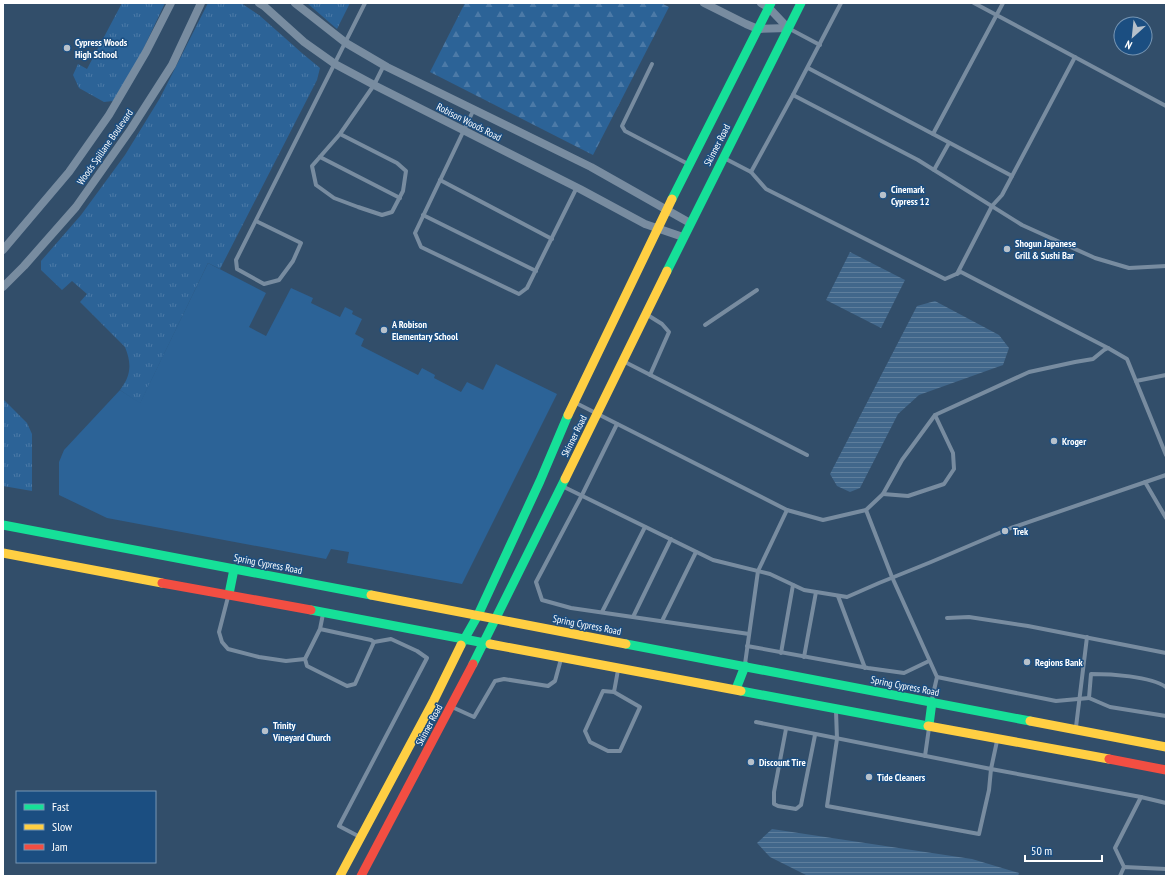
<svg xmlns="http://www.w3.org/2000/svg" width="1169" height="879" font-family="'PT Sans Narrow',sans-serif">
<defs>
<pattern id="grass-tufts" width="24" height="20" patternUnits="userSpaceOnUse"><rect width="24" height="20" fill="#2c6397"/><path d="M3 7l-1-3M5 7V3M7 7l1-3M15 17l-1-3M17 17v-4M19 17l1-3" fill="none" stroke="#4c7aa7"/></pattern>
<pattern id="forest-firs" width="22" height="20" patternUnits="userSpaceOnUse"><rect width="22" height="20" fill="#2c6397"/><path d="M5 1l3.5 6h-7zM16 11l3.5 6h-7z" fill="#4c7aa7"/></pattern>
<pattern id="water-rules" width="6" height="5" patternUnits="userSpaceOnUse"><rect width="6" height="5" fill="#41678b"/><path d="M0 2.5h6" fill="none" stroke="#5e7e9c"/></pattern>
</defs>
<rect width="100%" height="100%" fill="#324e6a"/>
<!-- grass -->
<g fill="url(#grass-tufts)">
<polygon points="122,3 165,3 140,56 113,101 104,102 79,88 73,75 78,64 87,69"/>
<path d="M208,3H241L259,15L303,54L320,68L317,80L220,269L208,263L140,404L120,390C131,376 132,364 125,347L80,302L87,294L72,281L62,290L41,270V261L81,215L125,155L160,98Z"/>
<polygon points="307,3 350,3 337,29"/>
<polygon points="3,399 27,423 32,434 32,491 3,486"/>
</g>
<!-- forest -->
<polygon fill="url(#forest-firs)" points="465,3 661,3 669,7 593,155 430,72"/>
<!-- park -->
<polygon fill="#2c6397" points="208,263 266,293 249,327 266,336 291,288 313,298 311,303 340,317 345,307 353,311 352,314 362,319 355,334 364,339 361,346 418,375 422,368 435,375 434,378 461,392 467,382 483,390 496,364 557,394 462,584 347,563 349,552 331,549 326,559 107,518 59,495 59,462 64,450 120,390 140,403"/>
<!-- water -->
<g fill="url(#water-rules)">
<polygon points="850,252 905,280 881,328 826,300"/>
<polygon points="935,301 999,335 1009,348 1003,365 919,395 898,414 860,488 850,492 837,486 830,474 917,306"/>
<polygon points="772,829 972,859 1019,873 1018,876 808,876 770,857 757,843"/>
</g>
<g fill="none" stroke-linecap="round" stroke-linejoin="round">
<!-- lane -->
<g stroke="#788ca0" stroke-width="4">
<polyline points="841,3 793,95 918,160 1022,225 1095,258 1129,268 1166,266"/>
<polyline points="974,3 1166,106"/>
<polyline points="1003,3 933,134 1012,176"/>
<polyline points="788,28 820,45"/>
<polyline points="652,64 622,126 625,131 690,165"/>
<polyline points="808,68 933,134"/>
<polyline points="474,109 415,233 421,247 519,294 527,288 577,187"/>
<polyline points="340,134 397,163 406,171 403,191 392,212 382,215 358,207 334,198 316,185 312,166 340,134 374,85 384,65"/>
<polyline points="320,157 400,198"/>
<polyline points="934,170 949,143"/>
<polyline points="751,172 793,95"/>
<polyline points="440,180 552,239"/>
<polyline points="423,215 536,271"/>
<polyline points="256,221 301,243 293,261 279,280 264,284 237,269 236,260 365,3"/>
<polyline points="957,274 992,206 1002,195 1075,57"/>
<polyline points="646,314 662,324 669,332 650,375"/>
<polyline points="705,325 757,290"/>
<polyline points="1108,348 1127,359 1166,455"/>
<polyline points="623,361 807,455"/>
<polyline points="1136,381 1166,375"/>
<polyline points="574,402 787,510 823,520 866,510 883,494 902,460 935,415 1029,372 1075,362 1093,359 1104,350 1108,348 961,272 945,279 766,189 751,172 724,158"/>
<polyline points="617,424 582,495 536,582 542,600 571,608 749,634"/>
<polyline points="1145,482 1166,518"/>
<polyline points="562,486 713,560 770,574 804,590 847,597 879,583 931,562 1011,528 1166,475"/>
<polyline points="883,494 908,496 944,484 954,469 953,453 935,415"/>
<polyline points="866,510 892,577 937,677 932,699"/>
<polyline points="838,596 865,668"/>
<polyline points="228,597 219,632 222,642 228,649 259,657 286,661 305,659"/>
<polyline points="602,612 645,527"/>
<polyline points="633,617 671,539"/>
<polyline points="947,618 969,617 1028,626 1166,653"/>
<polyline points="662,621 696,552"/>
<polyline points="320,629 371,640 374,642 355,684 347,686 307,666 305,659 320,629 323,614"/>
<polyline points="747,646 868,668 904,673 929,661"/>
<polyline points="781,653 793,585"/>
<polyline points="804,657 816,592"/>
<polyline points="745,664 758,571 787,510"/>
<polyline points="937,677 1056,701 1089,698"/>
<path d="M1166,687C1150,676 1110,674 1091,674L1089,698L1110,707L1166,716"/>
<polyline points="614,692 603,691 585,731 590,742 608,751 620,751 640,707 614,692 618,670"/>
<polyline points="452,707 474,717 495,681 504,679 548,686 555,681 561,659"/>
<polyline points="836,711 837,739 827,806 979,834 989,790 991,769 1141,797"/>
<polyline points="756,722 991,769 997,741"/>
<polyline points="1076,727 1087,637"/>
<polyline points="786,729 774,792 774,804 778,806 796,809 801,805 815,735"/>
<polyline points="925,756 929,728"/>
<polyline points="360,837 339,826 427,658 417,651 391,639 374,642"/>
<polyline points="1124,867 1115,848 1141,797 1166,803"/>
<polyline points="1120,876 1124,867 1166,869"/>
</g>
<!-- street -->
<g stroke="#788ca0" stroke-width="8">
<polyline points="259,3 264,6 304,42 335,64 376,86 580,189 645,224 683,237"/>
<polyline points="295,3 346,43 387,67 591,167 690,223"/>
<polyline points="704,3 746,24 758,29 788,28"/>
<polyline points="761,3 769,8 788,28"/>
<polyline points="3,250 69,172 109,115 146,52 171,3"/>
<polyline points="3,287 24,266 76,207 131,129 172,65 201,3"/>
</g>
<!-- fast -->
<g stroke="#16e098" stroke-width="9">
<polyline points="672,199 771,3"/>
<polyline points="667,271 801,3"/>
<polyline points="3,525 371,595"/>
<polyline points="229,594 234,569"/>
<polyline points="311,610 490,644"/>
<polyline points="626,644 1030,721"/>
<polyline points="461,645 478,615 540,481 568,415"/>
<polyline points="473,664 565,479"/>
<polyline points="736,689 745,666"/>
<polyline points="741,691 928,726"/>
<polyline points="929,725 932,702"/>
</g>
<!-- slow -->
<g stroke="#ffcf43" stroke-width="9">
<polyline points="568,415 672,199"/>
<polyline points="565,479 667,271"/>
<polyline points="3,553 162,583"/>
<polyline points="371,595 626,644"/>
<polyline points="490,644 741,691"/>
<polyline points="1030,721 1166,747"/>
<polyline points="928,726 1109,759"/>
<polyline points="340,876 434,700 461,645"/>
</g>
<!-- jam -->
<g stroke="#f24e42" stroke-width="9">
<polyline points="162,583 311,610"/>
<polyline points="1109,759 1166,770"/>
<polyline points="361,876 473,664"/>
</g>
</g>
<!-- markers -->
<g fill="#b7c1cb" stroke="#1b4e81" stroke-width="1.5">
<circle cx="67" cy="48" r="4"/>
<circle cx="883" cy="195" r="4"/>
<circle cx="1007" cy="249" r="4"/>
<circle cx="384" cy="330" r="4"/>
<circle cx="1054" cy="441" r="4"/>
<circle cx="1005" cy="531" r="4"/>
<circle cx="1027" cy="662" r="4"/>
<circle cx="265" cy="731" r="4"/>
<circle cx="751" cy="762" r="4"/>
<circle cx="869" cy="777" r="4"/>
</g>
<g text-anchor="middle" dominant-baseline="central" stroke-width="3" stroke-linejoin="round" paint-order="stroke">
<!-- poi labels -->
<g font-size="10" font-weight="bold" fill="#fff" stroke="#1b4e81" text-anchor="start">
<text x="75" y="42">Cypress Woods<tspan x="75" dy="12">High School</tspan></text>
<text x="891" y="189">Cinemark<tspan x="891" dy="12">Cypress 12</tspan></text>
<text x="1015" y="243">Shogun Japanese<tspan x="1015" dy="12">Grill &amp; Sushi Bar</tspan></text>
<text x="392" y="324">A Robison<tspan x="392" dy="12">Elementary School</tspan></text>
<text x="1062" y="441">Kroger</text>
<text x="1013" y="531">Trek</text>
<text x="1035" y="662">Regions Bank</text>
<text x="273" y="725">Trinity<tspan x="273" dy="12">Vineyard Church</tspan></text>
<text x="759" y="762">Discount Tire</text>
<text x="877" y="777">Tide Cleaners</text>
</g>
<!-- street labels -->
<g font-size="10" fill="#fff" stroke="#1b4e81">
<text transform="translate(469 122) rotate(27)">Robison Woods Road</text>
<text transform="translate(717 145) rotate(-63)">Skinner Road</text>
<text transform="translate(105 147) rotate(-55)">Woods Spillane Boulevard</text>
<text transform="translate(574 436) rotate(-64)">Skinner Road</text>
<text transform="translate(268 564) rotate(11)">Spring Cypress Road</text>
<text transform="translate(587 625) rotate(11)">Spring Cypress Road</text>
<text transform="translate(905 686) rotate(11)">Spring Cypress Road</text>
<text transform="translate(429 725) rotate(-62)">Skinner Road</text>
</g>
</g>
<!-- border -->
<rect width="1169" height="879" fill="none" stroke="#ffffff" stroke-width="8"/>
<!-- legend -->
<rect x="16" y="791" width="140" height="72" fill="#1b4e81" stroke="#7695b3"/>
<rect x="24" y="804" width="20" height="6" fill="#16e098" stroke="#7695b3"/>
<text x="52" y="811" font-size="12" fill="#ffffff">Fast</text>
<rect x="24" y="824" width="20" height="6" fill="#ffcf43" stroke="#7695b3"/>
<text x="52" y="831" font-size="12" fill="#ffffff">Slow</text>
<rect x="24" y="844" width="20" height="6" fill="#f24e42" stroke="#7695b3"/>
<text x="52" y="851" font-size="12" fill="#ffffff">Jam</text>
<!-- north arrow -->
<g transform="translate(1133 36) rotate(207)"><circle r="19" fill="#1b4e81" stroke="#7695b3"/>
<path d="M0-3L7 15L0 10L-7 15Z" fill="#b7c1cb"/>
<text y="-6" font-size="11" font-weight="bold" text-anchor="middle" fill="#ffffff">N</text>
</g>
<!-- scale -->
<path d="M1025 855v6h77v-6" fill="none" stroke="#ffffff" stroke-width="2"/>
<text x="1031" y="855" font-size="12" fill="#ffffff" stroke="#1b4e81" stroke-width="3" paint-order="stroke">50 m</text>
</svg>
